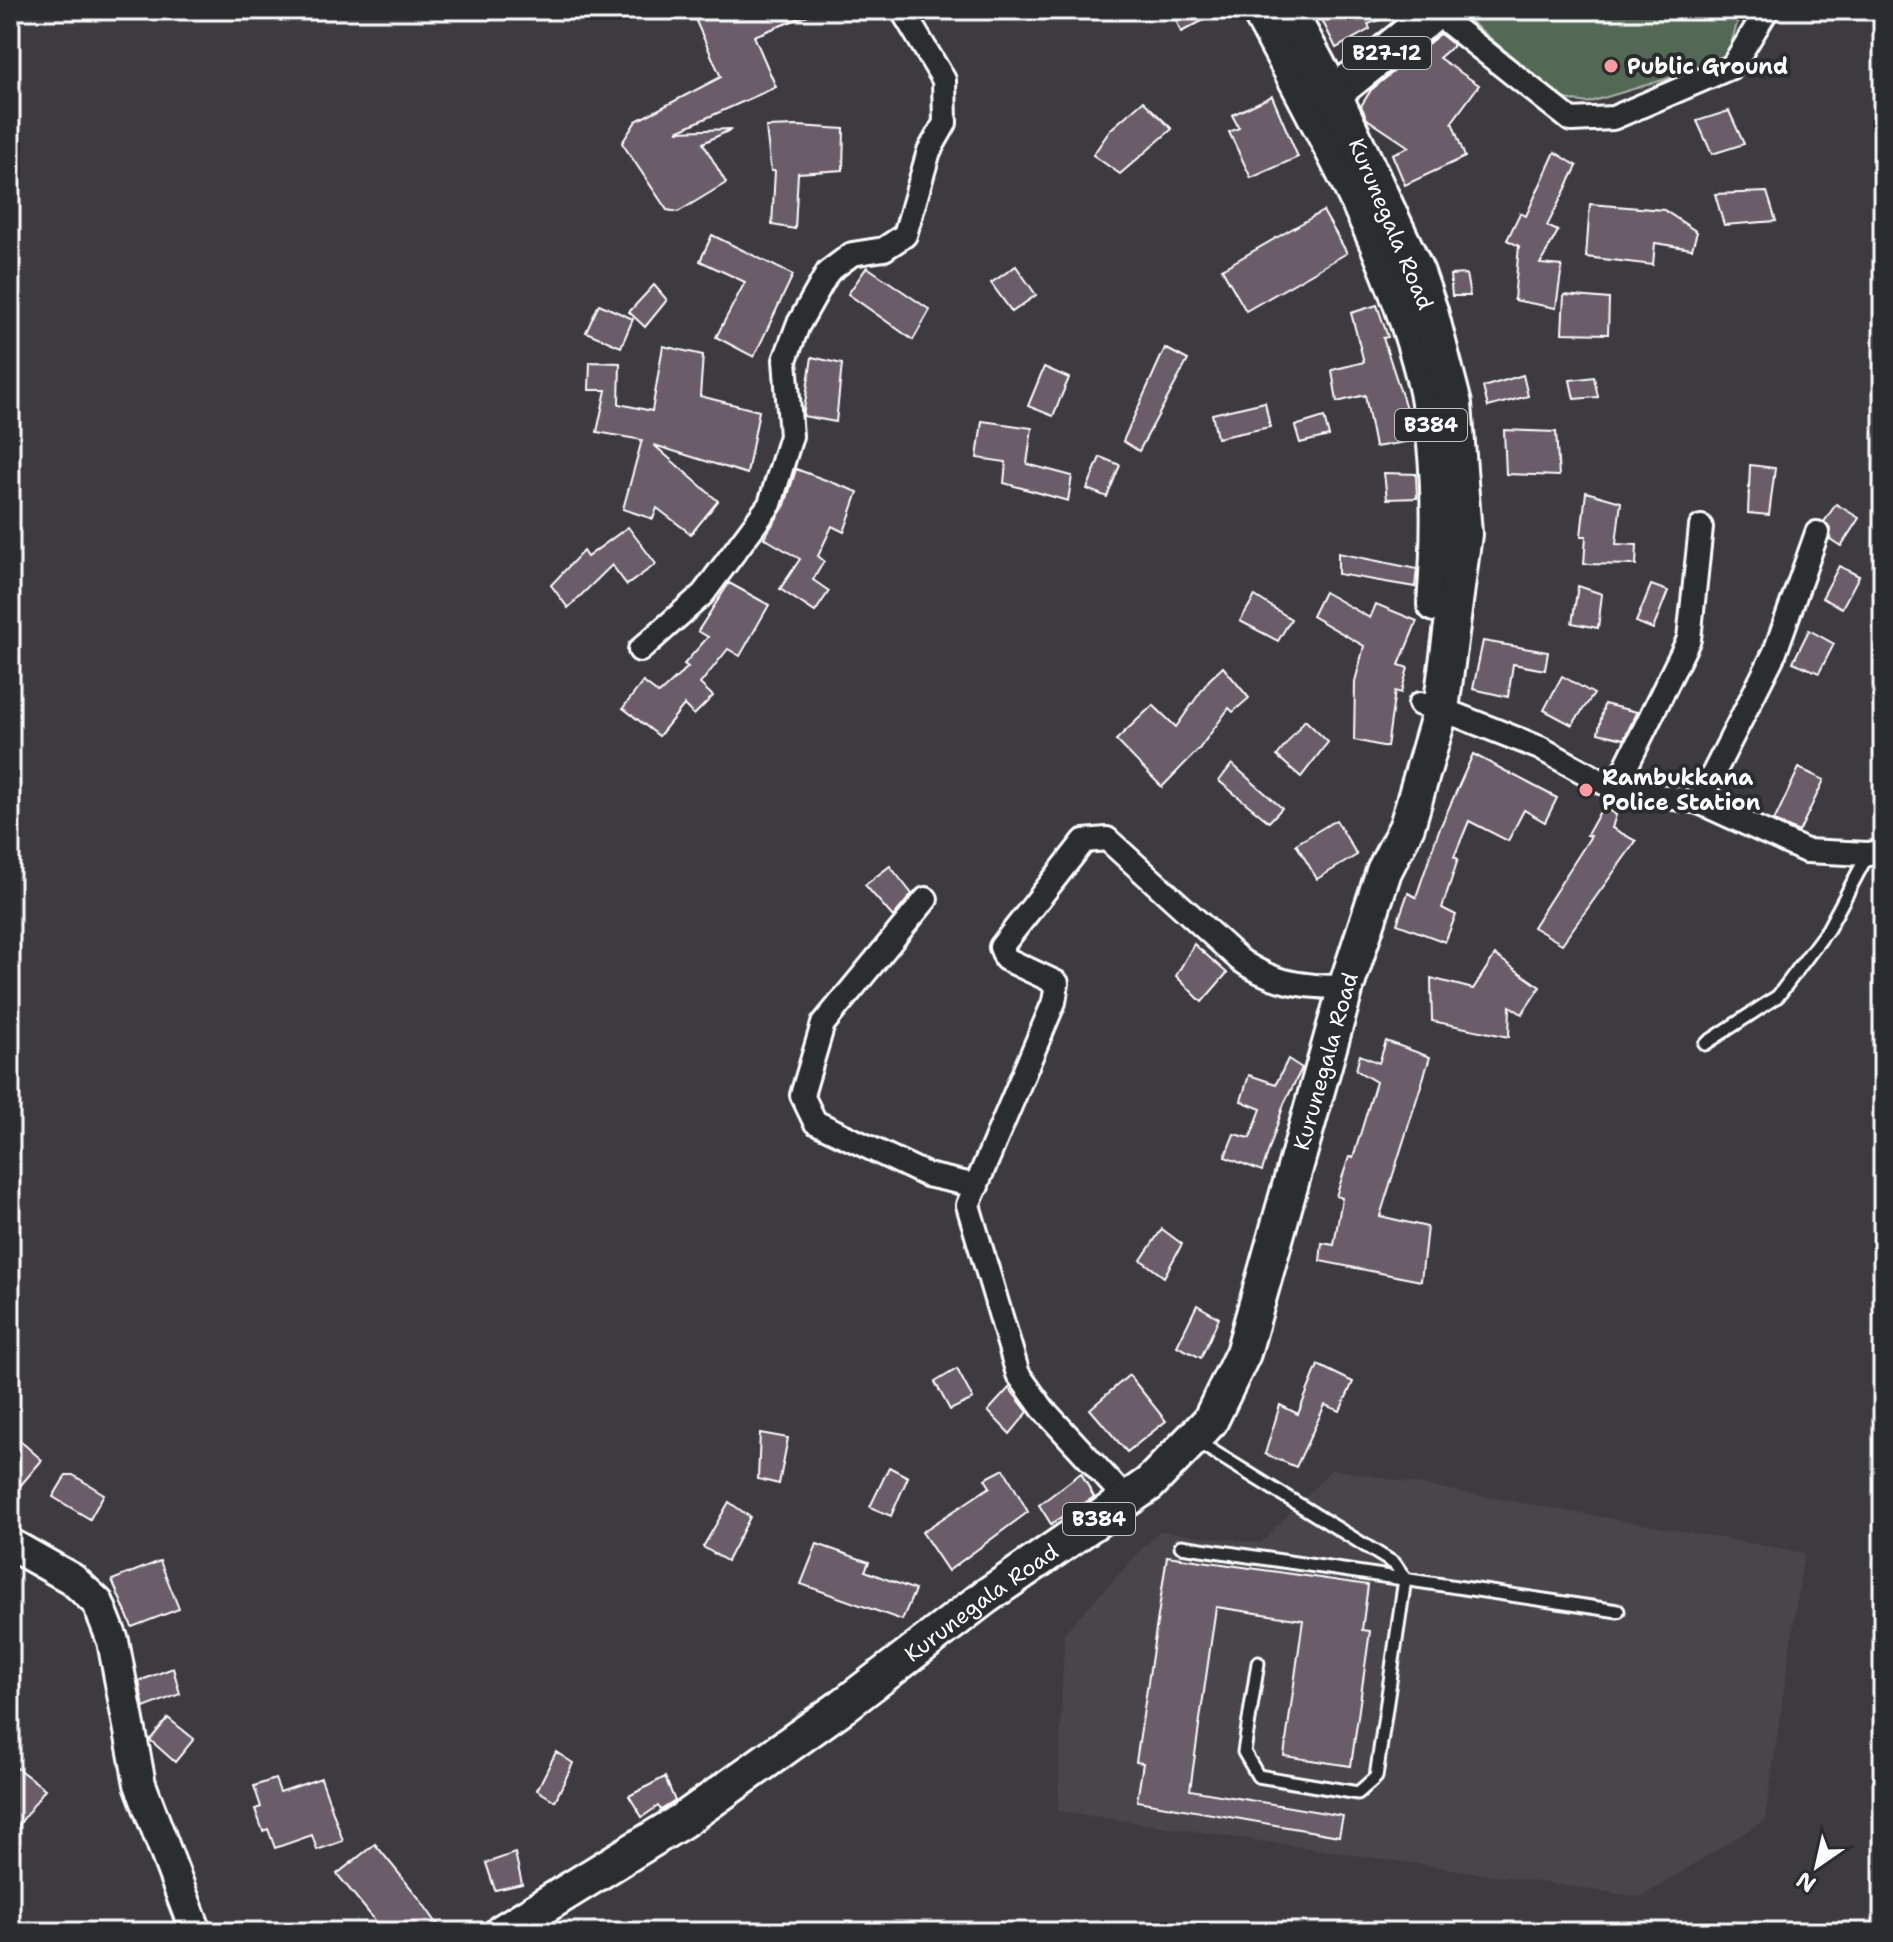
<svg xmlns="http://www.w3.org/2000/svg" width="1893" height="1942" font-family="'Shantell Sans',sans-serif">
<rect width="100%" height="100%" fill="#3d3b40"/>
<filter id="ink" filterUnits="userSpaceOnUse"><feTurbulence type="fractalNoise" baseFrequency=".0125" numOctaves="2"/><feDisplacementMap in="SourceGraphic" scale="16" xChannelSelector="R" yChannelSelector="G"/><feConvolveMatrix kernelMatrix="1 2 1 2 8 2 1 2 1" color-interpolation-filters="sRGB"/></filter>
<g filter="url(#ink)">
<!-- built -->
<polygon fill="#4a454c" points="1332,1469 1804,1553 1765,1820 1641,1897 1058,1811 1064,1633 1159,1531 1261,1543"/>
<!-- green -->
<polygon fill="#536956" stroke="#a9b4aa" stroke-width="2" points="1457,10 1741,10 1728,54 1673,77 1587,103 1561,98"/>
<!-- building -->
<g fill="#6a5c69" stroke="#fff" stroke-width="2">
<polygon points="691,10 818,11 754,36 776,87 677,131 732,129 703,143 726,183 678,212 667,210 622,143 636,121 721,77"/>
<polygon points="1172,10 1223,10 1181,32"/>
<polygon points="1317,10 1401,10 1401,13 1368,24 1370,29 1336,48"/>
<polygon points="1440,34 1454,45 1439,58 1479,85 1452,122 1465,157 1405,185 1392,154 1409,147 1367,119 1361,106 1371,90"/>
<polygon points="1272,96 1298,157 1251,178 1229,132 1239,128 1232,115"/>
<polygon points="1143,101 1172,129 1120,174 1093,155 1111,129"/>
<polygon points="1729,111 1744,144 1712,154 1697,121"/>
<polygon points="798,126 844,129 843,170 798,173 795,229 772,225 775,171 771,171 766,127"/>
<polygon points="1555,152 1577,166 1547,226 1558,231 1540,264 1562,266 1556,308 1514,300 1519,246 1507,240 1520,213 1526,216"/>
<polygon points="1767,192 1776,221 1724,225 1715,194"/>
<polygon points="1590,204 1664,210 1697,232 1692,249 1655,243 1653,265 1586,257"/>
<polygon points="1323,211 1347,253 1246,311 1222,269"/>
<polygon points="712,235 793,275 754,357 716,337 745,282 700,261"/>
<polygon points="1016,266 1036,295 1012,312 991,283"/>
<polygon points="867,267 930,310 913,340 848,294"/>
<polygon points="1466,274 1470,296 1452,296 1450,275"/>
<polygon points="654,285 667,300 645,327 629,312"/>
<polygon points="1564,295 1609,299 1608,334 1562,333"/>
<polygon points="599,304 633,319 621,347 586,332"/>
<polygon points="1377,305 1388,337 1383,338 1406,408 1410,408 1413,428 1412,441 1375,447 1365,395 1337,402 1332,370 1364,362 1351,313"/>
<polygon points="663,346 703,355 700,396 759,411 747,474 654,445 718,501 691,534 657,508 653,519 623,509 642,440 597,432 606,390 589,390 590,362 620,363 619,404 652,411"/>
<polygon points="1165,348 1188,360 1139,451 1123,441"/>
<polygon points="812,357 842,364 836,422 803,416"/>
<polygon points="1044,367 1069,378 1053,416 1028,406"/>
<polygon points="1523,375 1528,396 1488,407 1483,387"/>
<polygon points="1594,377 1598,397 1574,399 1570,380"/>
<polygon points="1265,402 1270,427 1217,438 1212,414"/>
<polygon points="1324,417 1329,436 1300,443 1295,426"/>
<polygon points="982,421 1032,428 1027,464 1072,476 1068,501 1004,483 1006,462 977,458"/>
<polygon points="1504,430 1556,432 1559,476 1506,474"/>
<polygon points="1100,457 1120,465 1107,497 1087,489"/>
<polygon points="1750,465 1775,468 1769,515 1748,513"/>
<polygon points="796,469 858,492 844,532 832,526 818,556 824,561 813,580 829,591 815,612 780,589 800,559 764,538 785,505"/>
<polygon points="1384,473 1416,474 1417,498 1387,499"/>
<polygon points="1586,492 1621,502 1616,544 1637,545 1636,565 1584,564 1586,536 1581,536"/>
<polygon points="1836,504 1859,518 1841,546 1830,539 1831,530 1824,522"/>
<polygon points="628,527 656,564 627,585 612,565 568,608 551,585 583,551 587,557"/>
<polygon points="1338,553 1417,569 1415,587 1338,574"/>
<polygon points="1839,566 1859,576 1842,608 1822,598"/>
<polygon points="729,583 769,605 740,656 728,649 700,684 713,696 694,715 684,705 659,736 623,708 643,682 659,694 688,667 684,664 708,637 698,631"/>
<polygon points="1651,585 1668,591 1653,629 1636,622"/>
<polygon points="1578,586 1602,594 1598,628 1572,623"/>
<polygon points="1324,592 1370,618 1376,604 1417,621 1399,665 1408,668 1401,693 1395,691 1387,747 1354,740 1355,682 1364,646 1312,616"/>
<polygon points="1255,596 1291,619 1278,641 1240,621"/>
<polygon points="1809,630 1834,644 1819,673 1793,662"/>
<polygon points="1483,641 1548,652 1545,670 1513,664 1508,697 1473,689"/>
<polygon points="1223,667 1249,698 1233,712 1229,708 1199,749 1162,787 1116,740 1153,705 1176,727 1209,680"/>
<polygon points="1562,676 1594,694 1572,725 1544,710"/>
<polygon points="1604,704 1637,712 1624,739 1598,733"/>
<polygon points="1305,720 1328,742 1301,777 1277,756"/>
<polygon points="1473,754 1557,798 1545,822 1524,810 1508,841 1469,821 1454,857 1458,859 1442,908 1456,915 1445,942 1397,924 1408,893 1416,897 1439,830"/>
<polygon points="1232,764 1282,808 1269,822 1219,781"/>
<polygon points="1799,768 1824,780 1799,832 1774,821"/>
<polygon points="1603,806 1616,815 1612,828 1636,841 1562,944 1533,927 1591,836 1587,835"/>
<polygon points="1336,820 1357,855 1317,879 1296,844"/>
<polygon points="890,866 912,894 893,917 865,885"/>
<polygon points="1194,944 1227,973 1202,1002 1176,976"/>
<polygon points="1495,955 1540,987 1522,1014 1510,1006 1509,1037 1432,1021 1431,978 1473,989"/>
<polygon points="1386,1041 1430,1057 1380,1216 1427,1227 1421,1281 1320,1261 1322,1243 1334,1245 1342,1198 1336,1196 1349,1157 1353,1158 1376,1082 1356,1070 1360,1055 1379,1063"/>
<polygon points="1288,1059 1302,1068 1284,1104 1262,1171 1225,1157 1234,1134 1250,1138 1261,1109 1241,1101 1249,1075 1276,1084"/>
<polygon points="1162,1229 1182,1244 1164,1277 1141,1260"/>
<polygon points="1197,1305 1219,1318 1201,1358 1177,1346"/>
<polygon points="1318,1365 1353,1382 1340,1411 1325,1405 1296,1467 1265,1454 1280,1405 1298,1414"/>
<polygon points="957,1369 973,1399 950,1410 935,1382"/>
<polygon points="1129,1375 1166,1421 1127,1452 1090,1409"/>
<polygon points="1009,1388 1028,1412 1010,1434 988,1411"/>
<polygon points="10,1432 42,1460 10,1498"/>
<polygon points="760,1433 788,1438 779,1484 758,1479"/>
<polygon points="889,1467 908,1477 891,1516 870,1507"/>
<polygon points="1004,1469 1028,1512 948,1571 922,1532 990,1487 985,1479"/>
<polygon points="1081,1473 1094,1497 1051,1524 1039,1505"/>
<polygon points="66,1475 73,1475 104,1494 90,1519 53,1497"/>
<polygon points="729,1502 750,1517 727,1561 703,1547"/>
<polygon points="817,1544 869,1562 865,1571 915,1590 902,1620 801,1584"/>
<polygon points="1167,1556 1368,1585 1362,1630 1370,1631 1351,1766 1284,1756 1303,1620 1216,1607 1190,1790 1343,1816 1339,1836 1137,1801 1143,1763 1136,1762"/>
<polygon points="160,1561 179,1609 132,1627 112,1580"/>
<polygon points="173,1668 180,1694 144,1708 139,1681"/>
<polygon points="168,1718 194,1739 175,1762 150,1740"/>
<polygon points="556,1752 573,1763 555,1801 537,1790"/>
<polygon points="10,1763 45,1789 10,1837"/>
<polygon points="665,1777 675,1801 661,1810 658,1806 642,1817 629,1796"/>
<polygon points="321,1778 343,1841 317,1850 312,1835 275,1848 268,1829 263,1831 255,1809 261,1807 254,1786 275,1779 280,1792"/>
<polygon points="375,1844 419,1898 443,1932 393,1932 388,1924 382,1929 337,1874"/>
<polygon points="515,1853 522,1884 495,1890 486,1863"/>
</g>
<g fill="none" stroke-linecap="round" stroke-linejoin="round">
<defs>
<g id="lane">
<polyline points="1705,1044 1778,996 1828,929 1868,854"/>
<polyline points="1196,1441 1395,1564 1405,1579 1376,1777 1358,1793 1258,1776 1244,1752 1258,1663"/>
<polyline points="1181,1546 1618,1611"/>
</g>
<g id="street">
<polyline points="1436,13 1571,120 1613,118 1732,67 1767,10"/>
<polyline points="640,650 703,594 770,504 791,436 785,360 798,325 828,272 852,254 884,249 905,235 929,151 945,123 944,80 902,10"/>
<polyline points="1420,704 1441,709 1540,748 1615,789 1699,802 1806,851 1868,854 1883,851"/>
<polyline points="1615,789 1689,639 1701,527"/>
<polyline points="1699,802 1775,652 1817,533"/>
<polyline points="926,899 823,1024 802,1095 815,1122 927,1175 977,1186"/>
<path d="M1127,1500L1043,1409L1018,1374L968,1205L1054,1002L1057,983L1006,959L1001,947L1084,841L1107,839L1240,960C1274,984 1305,987 1346,987"/>
</g>
<polyline id="secondary" points="10,1544 72,1579 98,1603 113,1641 140,1784 196,1932"/>
<g id="primary">
<path d="M1259,10C1320,126 1390,246 1423,374C1441,446 1441,530 1435,604"/>
<polyline points="1317,107 1438,10"/>
<path id="s1" d="M502,1932L683,1820L843,1706L985,1597L1149,1484L1210,1421L1243,1353L1346,987L1384,871L1407,826L1441,709L1464,534L1454,404L1430,311L1417,273L1334,95L1288,10"/>
</g>
</defs>
<!-- lane casing -->
<use href="#lane" stroke="#fff" stroke-width="17"/>
<!-- street casing -->
<use href="#street" stroke="#fff" stroke-width="28"/>
<!-- secondary casing -->
<use href="#secondary" stroke="#fff" stroke-width="36"/>
<!-- primary casing -->
<use href="#primary" stroke="#fff" stroke-width="40"/>
<!-- lane -->
<use href="#lane" stroke="#2a2d2e" stroke-width="11"/>
<!-- street -->
<use href="#street" stroke="#2a2d2e" stroke-width="22"/>
<!-- secondary -->
<use href="#secondary" stroke="#2a2d2e" stroke-width="30"/>
<!-- primary -->
<use href="#primary" stroke="#2a2d2e" stroke-width="34"/>
</g>
</g>
<!-- markers -->
<g fill="#ff9aa2" stroke="#2a2d2e" stroke-width="3">
<circle cx="1611" cy="66" r="8"/>
<circle cx="1586" cy="790" r="8"/>
</g>
<g text-anchor="middle" dominant-baseline="central" stroke-width="8" stroke-linejoin="round" paint-order="stroke">
<!-- shield labels -->
<g fill="#2a2d2e" stroke="#bfc0c0" stroke-width="2">
<rect x="1343" y="37" width="88" height="32" rx="6"/>
<rect x="1395" y="409" width="72" height="32" rx="6"/>
<rect x="1063" y="1503" width="72" height="32" rx="6"/>
</g>
<g font-size="20" font-weight="bold" fill="#fff">
<text x="1387" y="53">B27-12</text>
<text x="1431" y="425">B384</text>
<text x="1099" y="1519">B384</text>
</g>
<!-- poi labels -->
<g font-size="22" font-weight="bold" fill="#fff" stroke="#2a2d2e" text-anchor="start">
<text x="1627" y="66">Public Ground</text>
<text x="1602" y="777">Rambukkana<tspan x="1602" dy="25">Police Station</tspan></text>
</g>
<!-- street labels -->
<g font-size="22" fill="#fff" stroke="#2a2d2e">
<text transform="translate(1391 224) rotate(67)">Kurunegala Road</text>
<text stroke="none"><textPath href="#s1" startOffset="1254">Kurunegala Road</textPath></text>
<text stroke="none"><textPath href="#s1" startOffset="582">Kurunegala Road</textPath></text>
</g>
</g>
<!-- margin -->
<rect width="1893" height="1942" fill="none" stroke="#2a2d2e" stroke-width="40"/>
<rect x="20" y="20" width="1853" height="1902" fill="none" stroke="#fff" stroke-width="3" filter="url(#ink)"/>
<!-- north arrow -->
<g transform="translate(1817 1866) rotate(214)" stroke="#2a2d2e" stroke-width="6" paint-order="stroke">
<path d="M0-6L14 30L0 20L-14 30Z" fill="#ffffff"/>
<text y="-12" font-size="22" font-weight="bold" text-anchor="middle" fill="#ffffff">N</text>
</g>
</svg>
